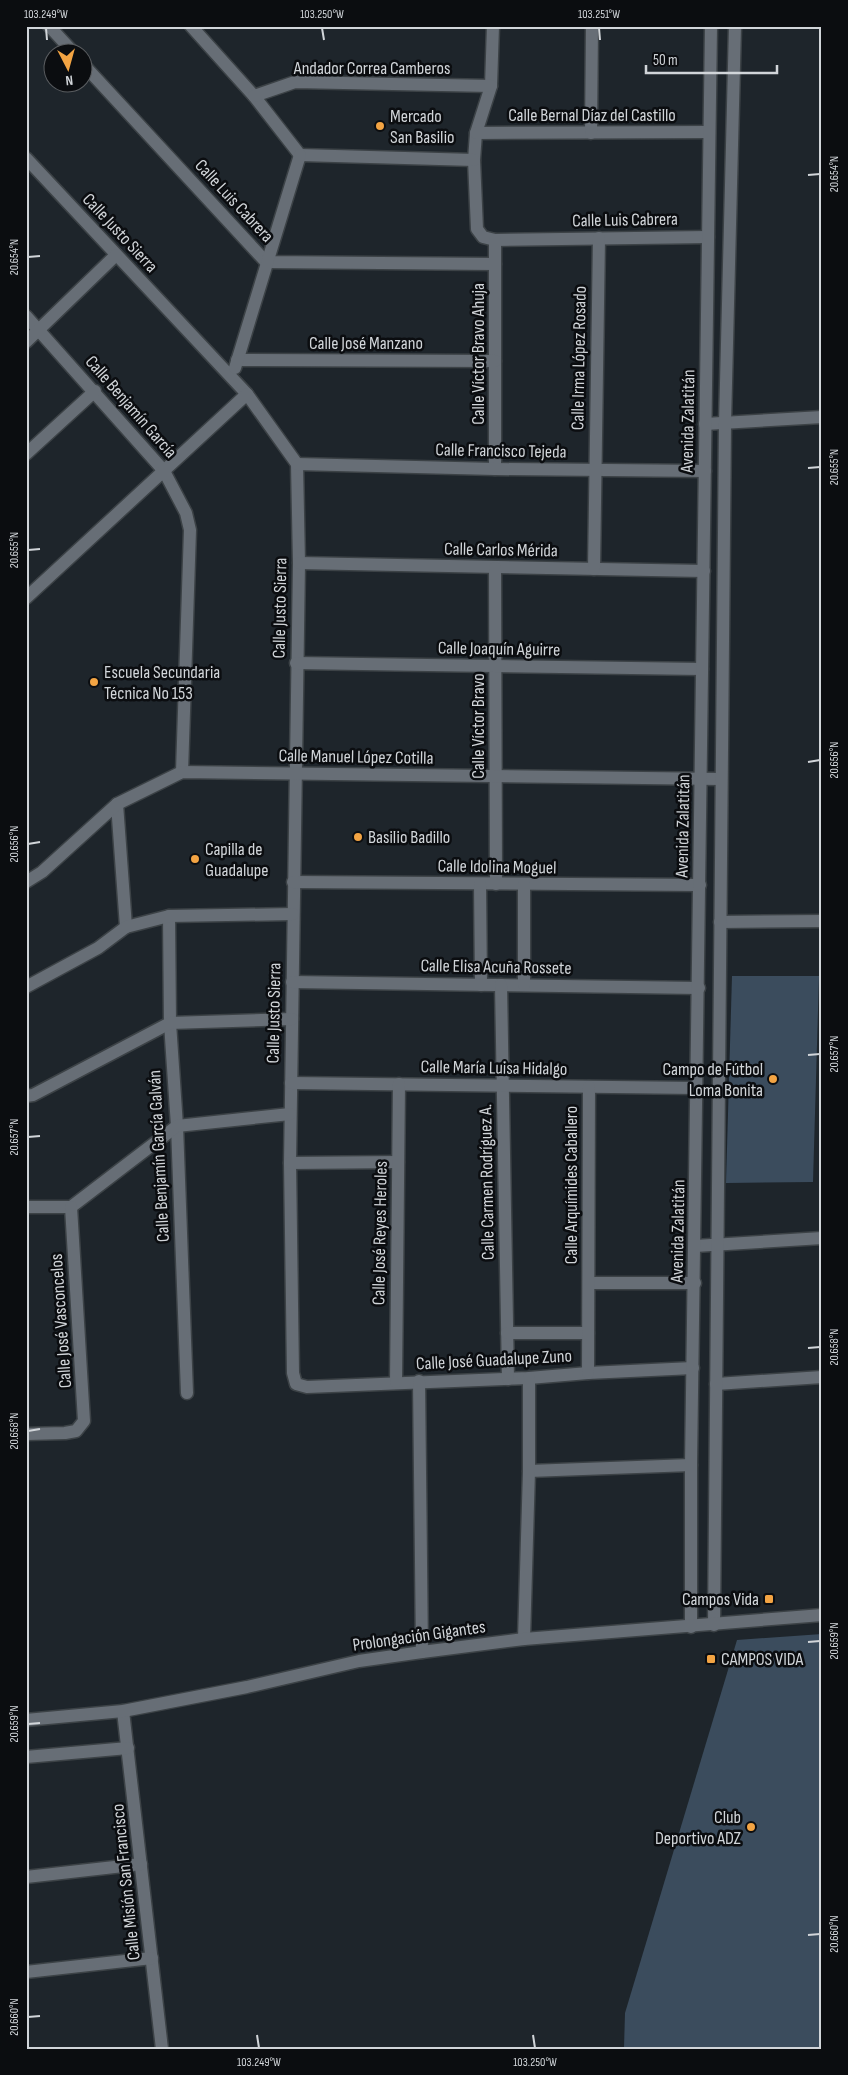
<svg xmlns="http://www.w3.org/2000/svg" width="848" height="2075" font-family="'Sofia Sans Condensed',sans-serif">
<rect width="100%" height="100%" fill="#1e252b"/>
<!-- pitch -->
<g fill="#3b4c5d">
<polygon points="732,976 819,976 813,1182 726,1183"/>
<polygon points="822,1634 822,2049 624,2048 625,2013 737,1640"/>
</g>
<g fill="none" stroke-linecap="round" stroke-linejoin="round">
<defs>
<g id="minor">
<polyline points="49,26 73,52"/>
<polyline points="191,26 254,96 300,155"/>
<polyline points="493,26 491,86 476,133 474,160 477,229 483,237 495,240 708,237"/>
<polyline points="82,63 266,262 495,264"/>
<polyline points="254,96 295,82 491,86"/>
<polyline points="476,133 709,132"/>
<polyline points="591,133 592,26"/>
<polyline points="300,155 474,160"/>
<polyline points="26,158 247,394 297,464 299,563 290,1163 293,1373 296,1384 307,1387 529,1378 588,1373 693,1368"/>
<polyline points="495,240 495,469"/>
<polyline points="26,316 164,471 186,513 190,530 182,772"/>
<polyline points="26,342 116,255"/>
<polyline points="237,360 495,361"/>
<polyline points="235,368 300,155"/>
<polyline points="705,424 822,417"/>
<polyline points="26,454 95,391"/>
<polyline points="297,464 495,469 705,471"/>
<polyline points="299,563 704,571"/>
<polyline points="495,568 496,884"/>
<polyline points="594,569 599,238"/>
<polyline points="26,598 247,394"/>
<polyline points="296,663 702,669"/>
<polyline points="117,804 126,927"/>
<polyline points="26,882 42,872 117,804 182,772 721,779"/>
<polyline points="293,882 700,885"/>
<polyline points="480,884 481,985"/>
<polyline points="169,916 170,1023 177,1126 187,1393"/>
<polyline points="720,922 822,921"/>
<polyline points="292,982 699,988"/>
<polyline points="501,985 508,1379"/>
<polyline points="524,985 524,884"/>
<polyline points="26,987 98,948 126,927 169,916 293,914"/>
<polyline points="291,1083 697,1088"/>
<polyline points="26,1096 33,1095 170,1023 292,1019"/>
<polyline points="290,1163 398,1162"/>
<polyline points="26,1207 71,1207 177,1126 290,1114"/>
<polyline points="695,1246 822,1238"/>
<polyline points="589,1283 695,1283"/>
<polyline points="507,1333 588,1333"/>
<polyline points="588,1373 589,1087"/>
<polyline points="419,1381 422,1652"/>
<polyline points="396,1382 399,1084"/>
<polyline points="716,1384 822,1377"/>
<polyline points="26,1434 65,1433 76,1431 84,1421 71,1207"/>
<polyline points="529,1471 691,1465"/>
<polyline points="524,1639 529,1471 529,1378"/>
<polyline points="123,1711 162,2049"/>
<polyline points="26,1757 128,1748"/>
<polyline points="26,1877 141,1864"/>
<polyline points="26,1972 152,1958"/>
</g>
<g id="tertiary">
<polyline points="714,1625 725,423 735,26"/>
<polyline points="691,1627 691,1465 711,26"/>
<polyline points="26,1720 123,1711 247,1687 359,1661 422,1652 524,1639 822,1615"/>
</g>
</defs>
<!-- minor casing -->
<use href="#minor" stroke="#3c4246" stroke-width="15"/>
<!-- tertiary casing -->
<use href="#tertiary" stroke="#3c4246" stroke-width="15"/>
<!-- minor -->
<use href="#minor" stroke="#676e76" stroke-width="12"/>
<!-- tertiary -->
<use href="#tertiary" stroke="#676e76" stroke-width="12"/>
</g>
<!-- ticks -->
<path fill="none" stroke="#d1d5d9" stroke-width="2" d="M46,28L47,40M322,28L324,40M599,28L600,40M808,175L820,174M28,257L40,256M808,468L820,467M28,550L40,549M808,762L820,760M28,844L40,842M808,1055L820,1054M28,1137L40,1136M808,1348L820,1347M28,1431L40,1429M808,1642L820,1641M28,1724L40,1723M808,1935L820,1934M28,2017L40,2016M257,2035L259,2048M533,2035L535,2048"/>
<!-- markers -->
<g fill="#f3a443" stroke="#0b0d10" stroke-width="2">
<circle cx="380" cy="126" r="5"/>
<circle cx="94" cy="682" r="5"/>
<circle cx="358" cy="837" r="5"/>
<circle cx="195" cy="859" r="5"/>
<circle cx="773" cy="1079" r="5"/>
<rect x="764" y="1594" width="10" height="10" rx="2.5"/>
<rect x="706" y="1654" width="10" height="10" rx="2.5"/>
<circle cx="751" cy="1827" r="5"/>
</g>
<g text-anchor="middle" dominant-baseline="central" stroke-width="5" stroke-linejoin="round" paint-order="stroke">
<!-- street labels -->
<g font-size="18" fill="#d1d5d9" stroke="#0b0d10">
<text x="372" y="68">Andador Correa Camberos</text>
<text x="592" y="115">Calle Bernal Díaz del Castillo</text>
<text transform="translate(234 201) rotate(47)">Calle Luis Cabrera</text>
<text transform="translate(625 220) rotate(-1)">Calle Luis Cabrera</text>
<text transform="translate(120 233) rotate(47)">Calle Justo Sierra</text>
<text x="366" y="343">Calle José Manzano</text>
<text transform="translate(478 354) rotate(-90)">Calle Víctor Bravo Ahuja</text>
<text transform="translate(579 358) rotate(-89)">Calle Irma López Rosado</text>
<text transform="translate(131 407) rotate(49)">Calle Benjamín García</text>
<text transform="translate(688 421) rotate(-89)">Avenida Zalatitán</text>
<text transform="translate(501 451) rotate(1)">Calle Francisco Tejeda</text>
<text transform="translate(501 550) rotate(1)">Calle Carlos Mérida</text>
<text transform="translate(280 608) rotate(-89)">Calle Justo Sierra</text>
<text transform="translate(499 649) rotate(1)">Calle Joaquín Aguirre</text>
<text transform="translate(478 726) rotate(-90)">Calle Víctor Bravo</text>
<text transform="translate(356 757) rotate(1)">Calle Manuel López Cotilla</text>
<text transform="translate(683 826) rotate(-89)">Avenida Zalatitán</text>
<text transform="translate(497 867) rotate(1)">Calle Idolina Moguel</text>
<text transform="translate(496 967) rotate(1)">Calle Elisa Acuña Rossete</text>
<text transform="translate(274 1013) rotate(-89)">Calle Justo Sierra</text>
<text transform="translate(494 1068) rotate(1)">Calle María Luisa Hidalgo</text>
<text transform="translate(159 1156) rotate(-93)">Calle Benjamín García Galván</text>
<text transform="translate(487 1182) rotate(-91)">Calle Carmen Rodríguez A.</text>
<text transform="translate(571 1185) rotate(-90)">Calle Arquímides Caballero</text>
<text transform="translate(678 1231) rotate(-89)">Avenida Zalatitán</text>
<text transform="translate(380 1233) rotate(-89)">Calle José Reyes Heroles</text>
<text transform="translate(61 1321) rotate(-94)">Calle José Vasconcelos</text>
<text transform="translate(494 1360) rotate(-3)">Calle José Guadalupe Zuno</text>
<text transform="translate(419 1636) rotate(-8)">Prolongación Gigantes</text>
<text transform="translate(126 1882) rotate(-96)">Calle Misión San Francisco</text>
</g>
<!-- poi labels -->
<g font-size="18" fill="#d1d5d9" stroke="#0b0d10" text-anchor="start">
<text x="390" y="116">Mercado<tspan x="390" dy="21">San Basilio</tspan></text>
<text x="104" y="672">Escuela Secundaria<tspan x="104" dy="21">Técnica No 153</tspan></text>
<text x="368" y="837">Basilio Badillo</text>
<text x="205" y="849">Capilla de<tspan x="205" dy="21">Guadalupe</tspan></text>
<text x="763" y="1069" text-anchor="end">Campo de Fútbol<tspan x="763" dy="21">Loma Bonita</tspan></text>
<text x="759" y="1599" text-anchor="end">Campos Vida</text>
<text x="721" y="1659">CAMPOS VIDA</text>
<text x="741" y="1817" text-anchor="end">Club<tspan x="741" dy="21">Deportivo ADZ</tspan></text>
</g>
</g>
<!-- border -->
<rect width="848" height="2075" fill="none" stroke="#0b0d10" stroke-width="55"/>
<!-- north arrow -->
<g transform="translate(68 68) rotate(174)"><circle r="24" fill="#0b0d10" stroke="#5a5d60"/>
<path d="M0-4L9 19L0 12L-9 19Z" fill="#f3a443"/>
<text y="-8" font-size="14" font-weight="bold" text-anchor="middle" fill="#d1d5d9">N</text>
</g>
<!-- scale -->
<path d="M646 65v8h131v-8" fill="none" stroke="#d1d5d9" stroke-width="2.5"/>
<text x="653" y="65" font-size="15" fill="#d1d5d9" stroke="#0b0d10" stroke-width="4" paint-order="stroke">50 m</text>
<rect x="28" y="28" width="792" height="2020" fill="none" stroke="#d1d5d9" stroke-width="2"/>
<g font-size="12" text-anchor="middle" fill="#d1d5d9">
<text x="46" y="18">103.249°W</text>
<text x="322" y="18">103.250°W</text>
<text x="599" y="18">103.251°W</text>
<text transform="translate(834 174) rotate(-90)" y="4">20.654°N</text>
<text transform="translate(14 257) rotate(-90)" y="4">20.654°N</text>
<text transform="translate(834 467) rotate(-90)" y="4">20.655°N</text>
<text transform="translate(14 550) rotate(-90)" y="4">20.655°N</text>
<text transform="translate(834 760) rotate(-90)" y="4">20.656°N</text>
<text transform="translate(14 844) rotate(-90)" y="4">20.656°N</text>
<text transform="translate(834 1054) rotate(-90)" y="4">20.657°N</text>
<text transform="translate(14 1137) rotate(-90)" y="4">20.657°N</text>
<text transform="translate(834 1347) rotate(-90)" y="4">20.658°N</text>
<text transform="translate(14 1431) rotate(-90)" y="4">20.658°N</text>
<text transform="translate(834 1641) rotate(-90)" y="4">20.659°N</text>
<text transform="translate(14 1724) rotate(-90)" y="4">20.659°N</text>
<text transform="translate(834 1934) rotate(-90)" y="4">20.660°N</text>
<text transform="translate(14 2017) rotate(-90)" y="4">20.660°N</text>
<text x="259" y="2066">103.249°W</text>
<text x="535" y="2066">103.250°W</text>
</g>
</svg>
